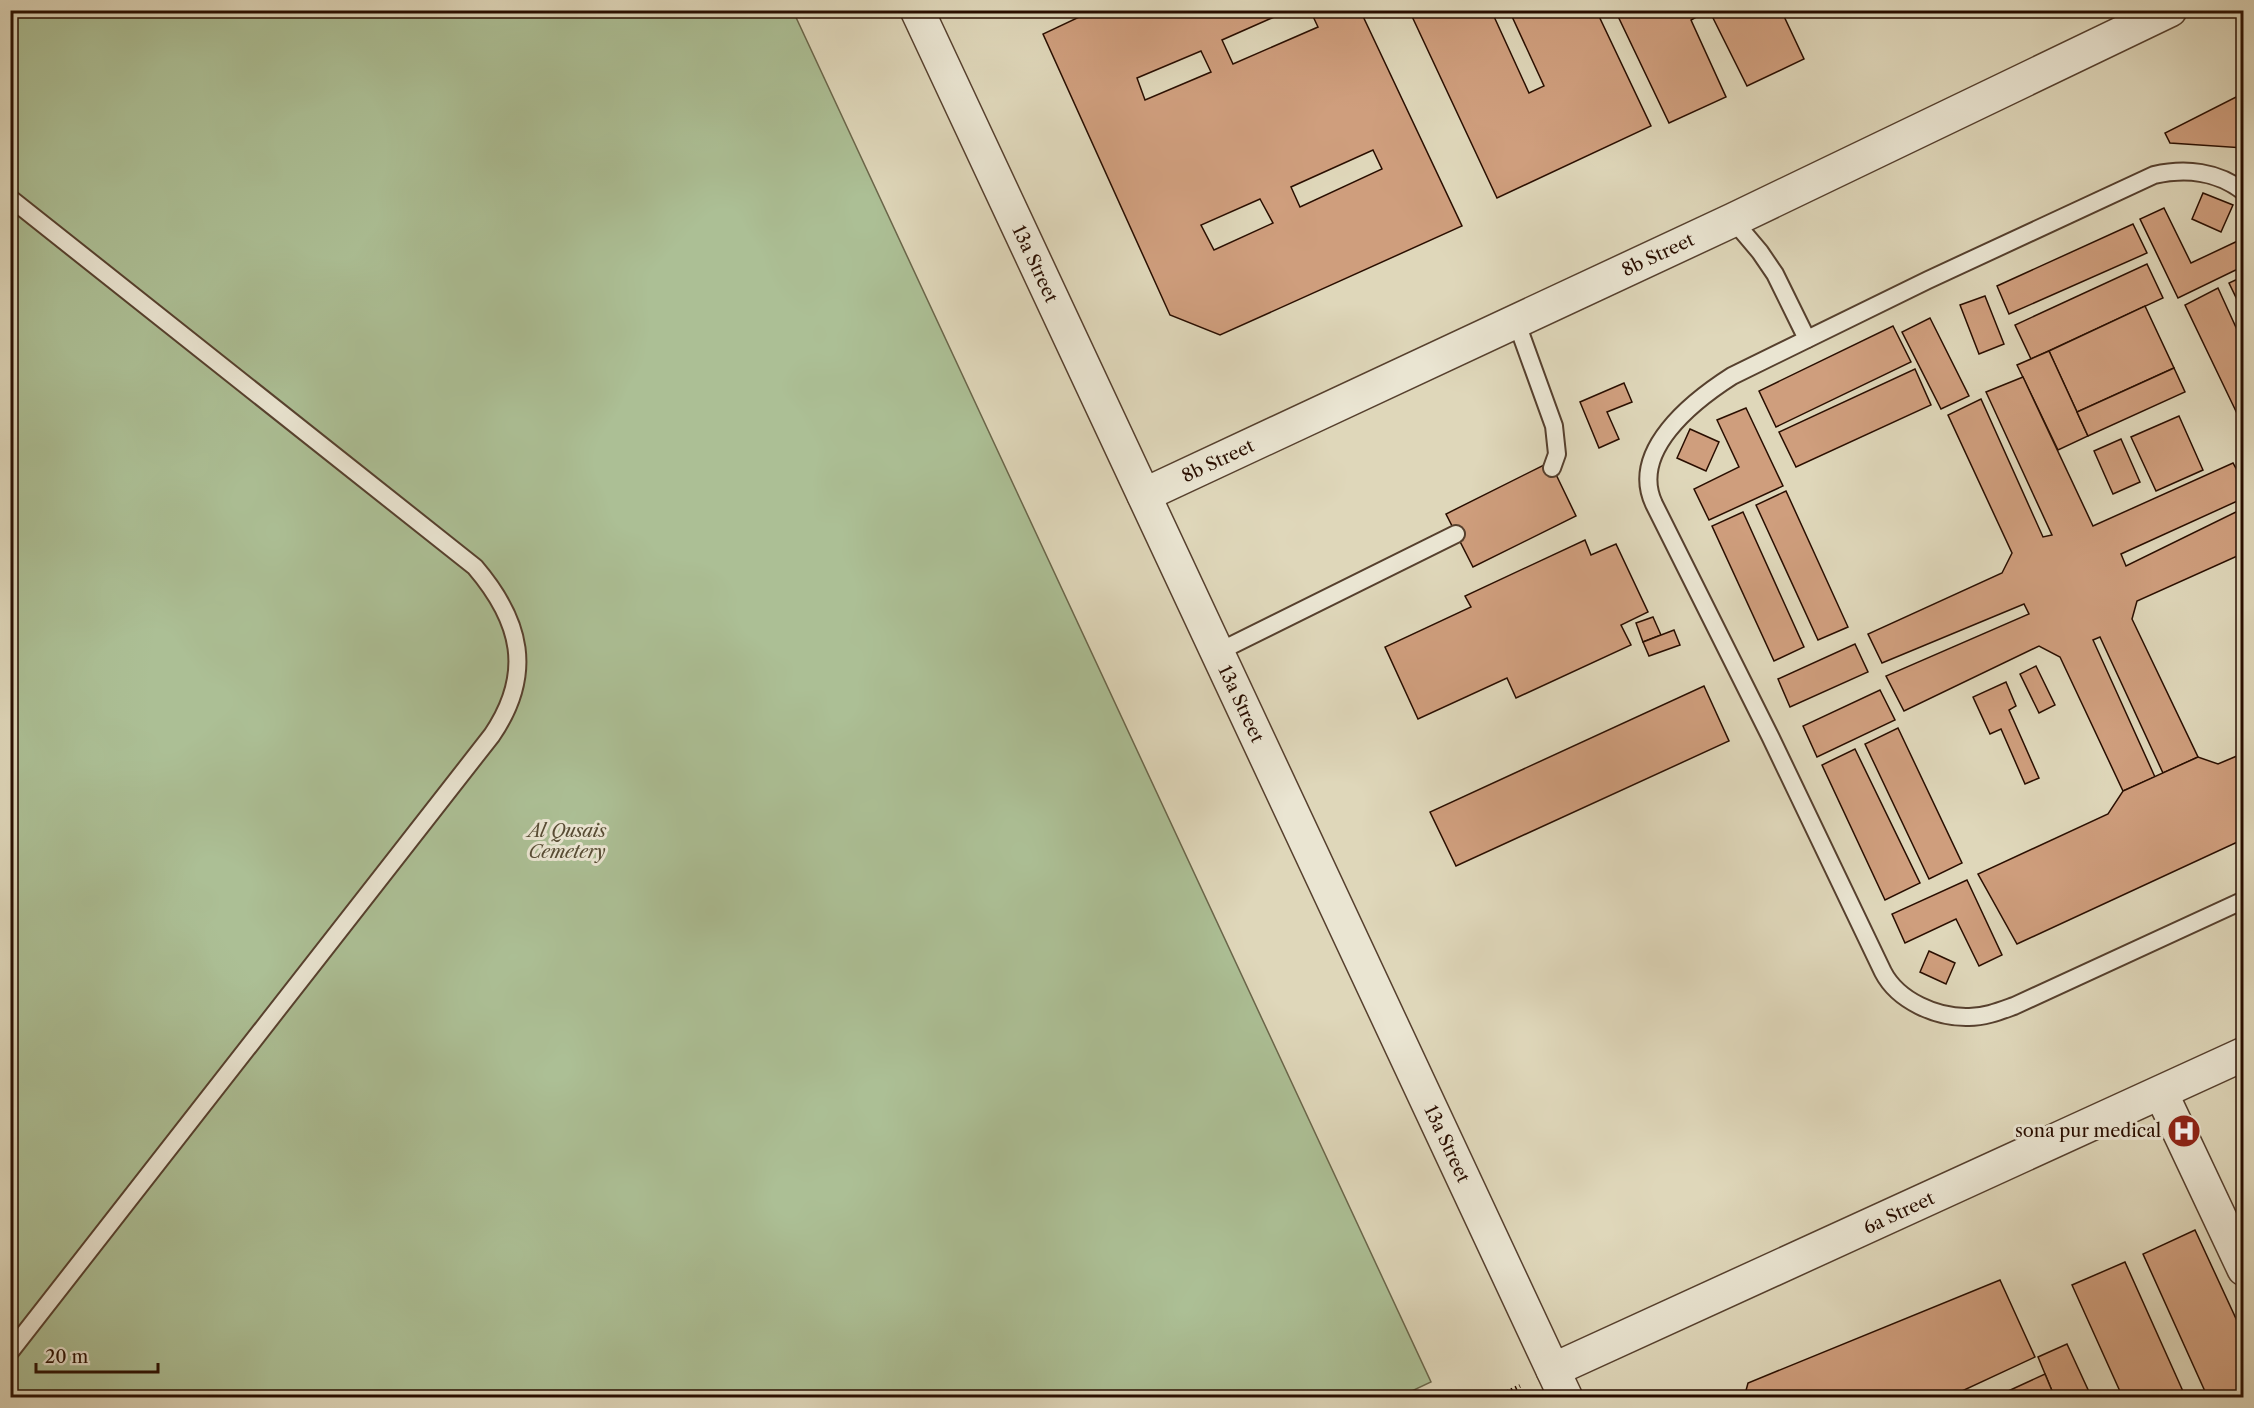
<svg xmlns="http://www.w3.org/2000/svg" width="2254" height="1408" font-family="'Libre Caslon Text',serif">
<rect width="100%" height="100%" fill="#dfd7ba"/>
<filter id="stains"><feTurbulence type="fractalNoise" baseFrequency=".00333" numOctaves="4"/><feColorMatrix values="0 0 0 0 .2 0 0 0 0 .09 0 0 0 0 .02 0 0 0 .5 -.17"/></filter>
<radialGradient id="worn" r=".72"><stop offset=".6" stop-color="#630" stop-opacity="0"/><stop offset="1" stop-color="#630" stop-opacity=".3"/></radialGradient>
<!-- green -->
<polygon fill="#acbf95" stroke="#6a664a" stroke-width="1.5" points="10,11 793,11 1431,1382 1397,1398 11,1397"/>
<!-- building -->
<g fill="#cf9e7d" stroke="#290e00" stroke-width="1.5" fill-rule="evenodd">
<path d="M1094,10H1290L1222,40L1233,64L1318,27L1310,10H1360L1462,226L1220,335L1170,315L1043,34ZM1201,51L1211,72L1145,100L1137,78ZM1373,150L1382,169L1300,207L1291,187ZM1260,199L1273,223L1214,250L1201,225Z"/>
<polygon points="1409,10 1491,10 1529,93 1544,86 1509,10 1596,10 1651,126 1497,198"/>
<polygon points="1615,10 1709,10 1691,20 1726,97 1669,123"/>
<polygon points="1709,10 1781,10 1804,59 1747,86"/>
<polygon points="2244,93 2244,148 2170,143 2165,133"/>
<polygon points="2203,193 2233,205 2221,232 2192,219"/>
<polygon points="2164,208 2191,263 2244,238 2244,266 2178,298 2140,219"/>
<polygon points="2133,224 2147,253 2009,314 1997,286"/>
<polygon points="2147,264 2163,298 2031,359 2015,325"/>
<polygon points="2244,276 2244,314 2229,283"/>
<polygon points="2218,288 2244,345 2244,428 2185,305"/>
<polygon points="1985,296 2004,344 1979,354 1960,305"/>
<polygon points="2145,306 2174,368 2077,412 2049,351"/>
<polygon points="1930,318 1969,396 1941,409 1902,332"/>
<polygon points="1893,326 1911,362 1776,427 1759,391"/>
<polygon points="2049,351 2088,436 2058,450 2017,365"/>
<polygon points="2174,368 2185,392 2088,436 2077,412"/>
<polygon points="1915,369 1931,405 1796,467 1779,432"/>
<polygon points="2023,377 2093,526 2233,463 2244,483 2244,498 2121,554 2126,566 2244,508 2244,553 2137,601 2132,619 2198,757 2163,773 2100,637 2093,640 2155,777 2123,791 2060,657 2039,646 1904,711 1886,676 2029,614 2024,604 1882,663 1868,634 2002,573 2012,553 1948,415 1981,399 2043,537 2052,535 1986,392"/>
<polygon points="1624,383 1632,402 1607,412 1619,439 1599,448 1580,402"/>
<polygon points="1746,408 1783,486 1709,520 1694,489 1739,467 1717,420"/>
<polygon points="2179,416 2203,470 2156,491 2131,437"/>
<polygon points="1690,429 1719,442 1706,471 1677,458"/>
<polygon points="2121,439 2140,482 2113,494 2094,451"/>
<polygon points="1550,462 1576,516 1473,567 1446,514"/>
<polygon points="1786,491 1848,627 1818,640 1756,505"/>
<polygon points="1743,512 1804,647 1774,661 1712,526"/>
<polygon points="1585,540 1591,555 1616,544 1648,612 1621,625 1631,645 1516,698 1507,678 1418,719 1385,647 1471,607 1465,596"/>
<polygon points="1653,617 1661,635 1643,642 1636,623"/>
<polygon points="1674,630 1680,645 1649,656 1643,642"/>
<polygon points="1855,644 1868,672 1790,707 1778,679"/>
<polygon points="2036,666 2055,705 2039,713 2020,674"/>
<polygon points="2006,682 2016,706 2009,710 2039,778 2025,784 2001,729 1990,734 1973,697"/>
<polygon points="1704,686 1729,741 1456,866 1430,812"/>
<polygon points="1880,690 1895,720 1817,757 1803,726"/>
<polygon points="1898,728 1962,863 1929,879 1865,744"/>
<polygon points="1855,749 1920,883 1885,900 1822,765"/>
<polygon points="2244,753 2244,839 2017,944 1978,874 2108,814 2123,791 2198,757 2218,764"/>
<polygon points="1967,880 2002,955 1979,966 1956,919 1905,943 1892,914"/>
<polygon points="1929,951 1955,963 1946,984 1920,972"/>
<polygon points="2195,1230 2244,1336 2244,1398 2208,1398 2143,1254"/>
<polygon points="2125,1262 2186,1398 2123,1398 2072,1285"/>
<polygon points="2000,1280 2035,1357 1947,1398 1744,1398 1748,1383"/>
<polygon points="2067,1344 2090,1394 2082,1398 2055,1398 2038,1357"/>
<polygon points="2045,1374 2055,1398 1993,1398"/>
</g>
<g fill="none" stroke-linecap="round" stroke-linejoin="round">
<defs>
<g id="service">
<path d="M2244,192C2218,171 2185,168 2154,175L1928,280L1732,376C1693,401 1629,451 1654,504L1770,736L1883,972C1898,1001 1937,1018 1969,1017C1985,1017 2000,1011 2014,1006L2244,900"/>
<path d="M10,198L475,567C521,621 534,673 492,735L10,1352"/>
<polyline points="1733,220 1760,252 1775,274 1807,339"/>
<polyline points="1516,321 1554,426 1557,454 1552,468"/>
<polyline points="1216,653 1456,534"/>
</g>
<g id="minor">
<polyline points="917,10 1566,1398"/>
<polyline points="1144,495 1733,220 2170,10"/>
<polyline points="2161,1093 2244,1269"/>
<polyline points="1553,1370 2244,1054"/>
</g>
</defs>
<!-- service casing -->
<use href="#service" stroke="#56402e" stroke-width="20"/>
<!-- minor casing -->
<use href="#minor" stroke="#56402e" stroke-width="36"/>
<!-- path -->
<polyline stroke="#290e00" stroke-width="4" stroke-dasharray="1.5 3" stroke-linecap="butt" points="1495,1398 1520,1386"/>
<!-- service -->
<use href="#service" stroke="#eae5d2" stroke-width="16"/>
<!-- minor -->
<use href="#minor" stroke="#eae5d2" stroke-width="33"/>
</g>
<!-- icons -->
<defs>
<symbol id="hospital-disc" viewBox="-11 -11 22 22"><circle r="9.5" fill="#8f2418" stroke="#eae5d2"/><path d="M-5-5h3v3.5h4V-5h3V5h-3V1.5h-4V5h-3Z" fill="#fff"/></symbol>
</defs>
<g fill-rule="evenodd">
<use href="#hospital-disc" x="2165" y="1112" width="38" height="38"/>
</g>
<g text-anchor="middle" dominant-baseline="central" stroke-width="6" stroke-linejoin="round" paint-order="stroke">
<!-- street labels -->
<g font-size="18" fill="#290e00" stroke="#eae5d2">
<text transform="translate(1658 255) rotate(-25)">8b Street</text>
<text transform="translate(1035 264) rotate(65)">13a Street</text>
<text transform="translate(1218 461) rotate(-25)">8b Street</text>
<text transform="translate(1241 704) rotate(65)">13a Street</text>
<text transform="translate(1447 1144) rotate(65)">13a Street</text>
<text transform="translate(1899 1213) rotate(-25)">6a Street</text>
</g>
<!-- park labels -->
<g font-size="18" font-style="italic" fill="#574c34" stroke="#eae5d2">
<text x="567" y="831">Al Qusais<tspan x="567" dy="21">Cemetery</tspan></text>
</g>
<!-- poi labels -->
<g font-size="18" fill="#290e00" stroke="#eae5d2" text-anchor="end">
<text x="2161" y="1131">sona pur medical</text>
</g>
</g>
<!-- margin -->
<rect width="2254" height="1408" fill="none" stroke="#dfd7ba" stroke-width="36"/>
<rect x="12" y="12" width="2230" height="1384" fill="none" stroke="#290e00" stroke-width="3"/>
<rect x="18" y="18" width="2218" height="1372" fill="none" stroke="#290e00" stroke-width="1.5"/>
<!-- scale -->
<path d="M36 1363v9h122v-9" fill="none" stroke="#290e00" stroke-width="3"/>
<text x="45" y="1363" font-size="18" fill="#290e00" stroke="#eae5d2" stroke-width="4.5" paint-order="stroke">20 m</text>
<rect width="100%" height="100%" filter="url(#stains)"/>
<rect width="100%" height="100%" fill="url(#worn)"/>
</svg>
